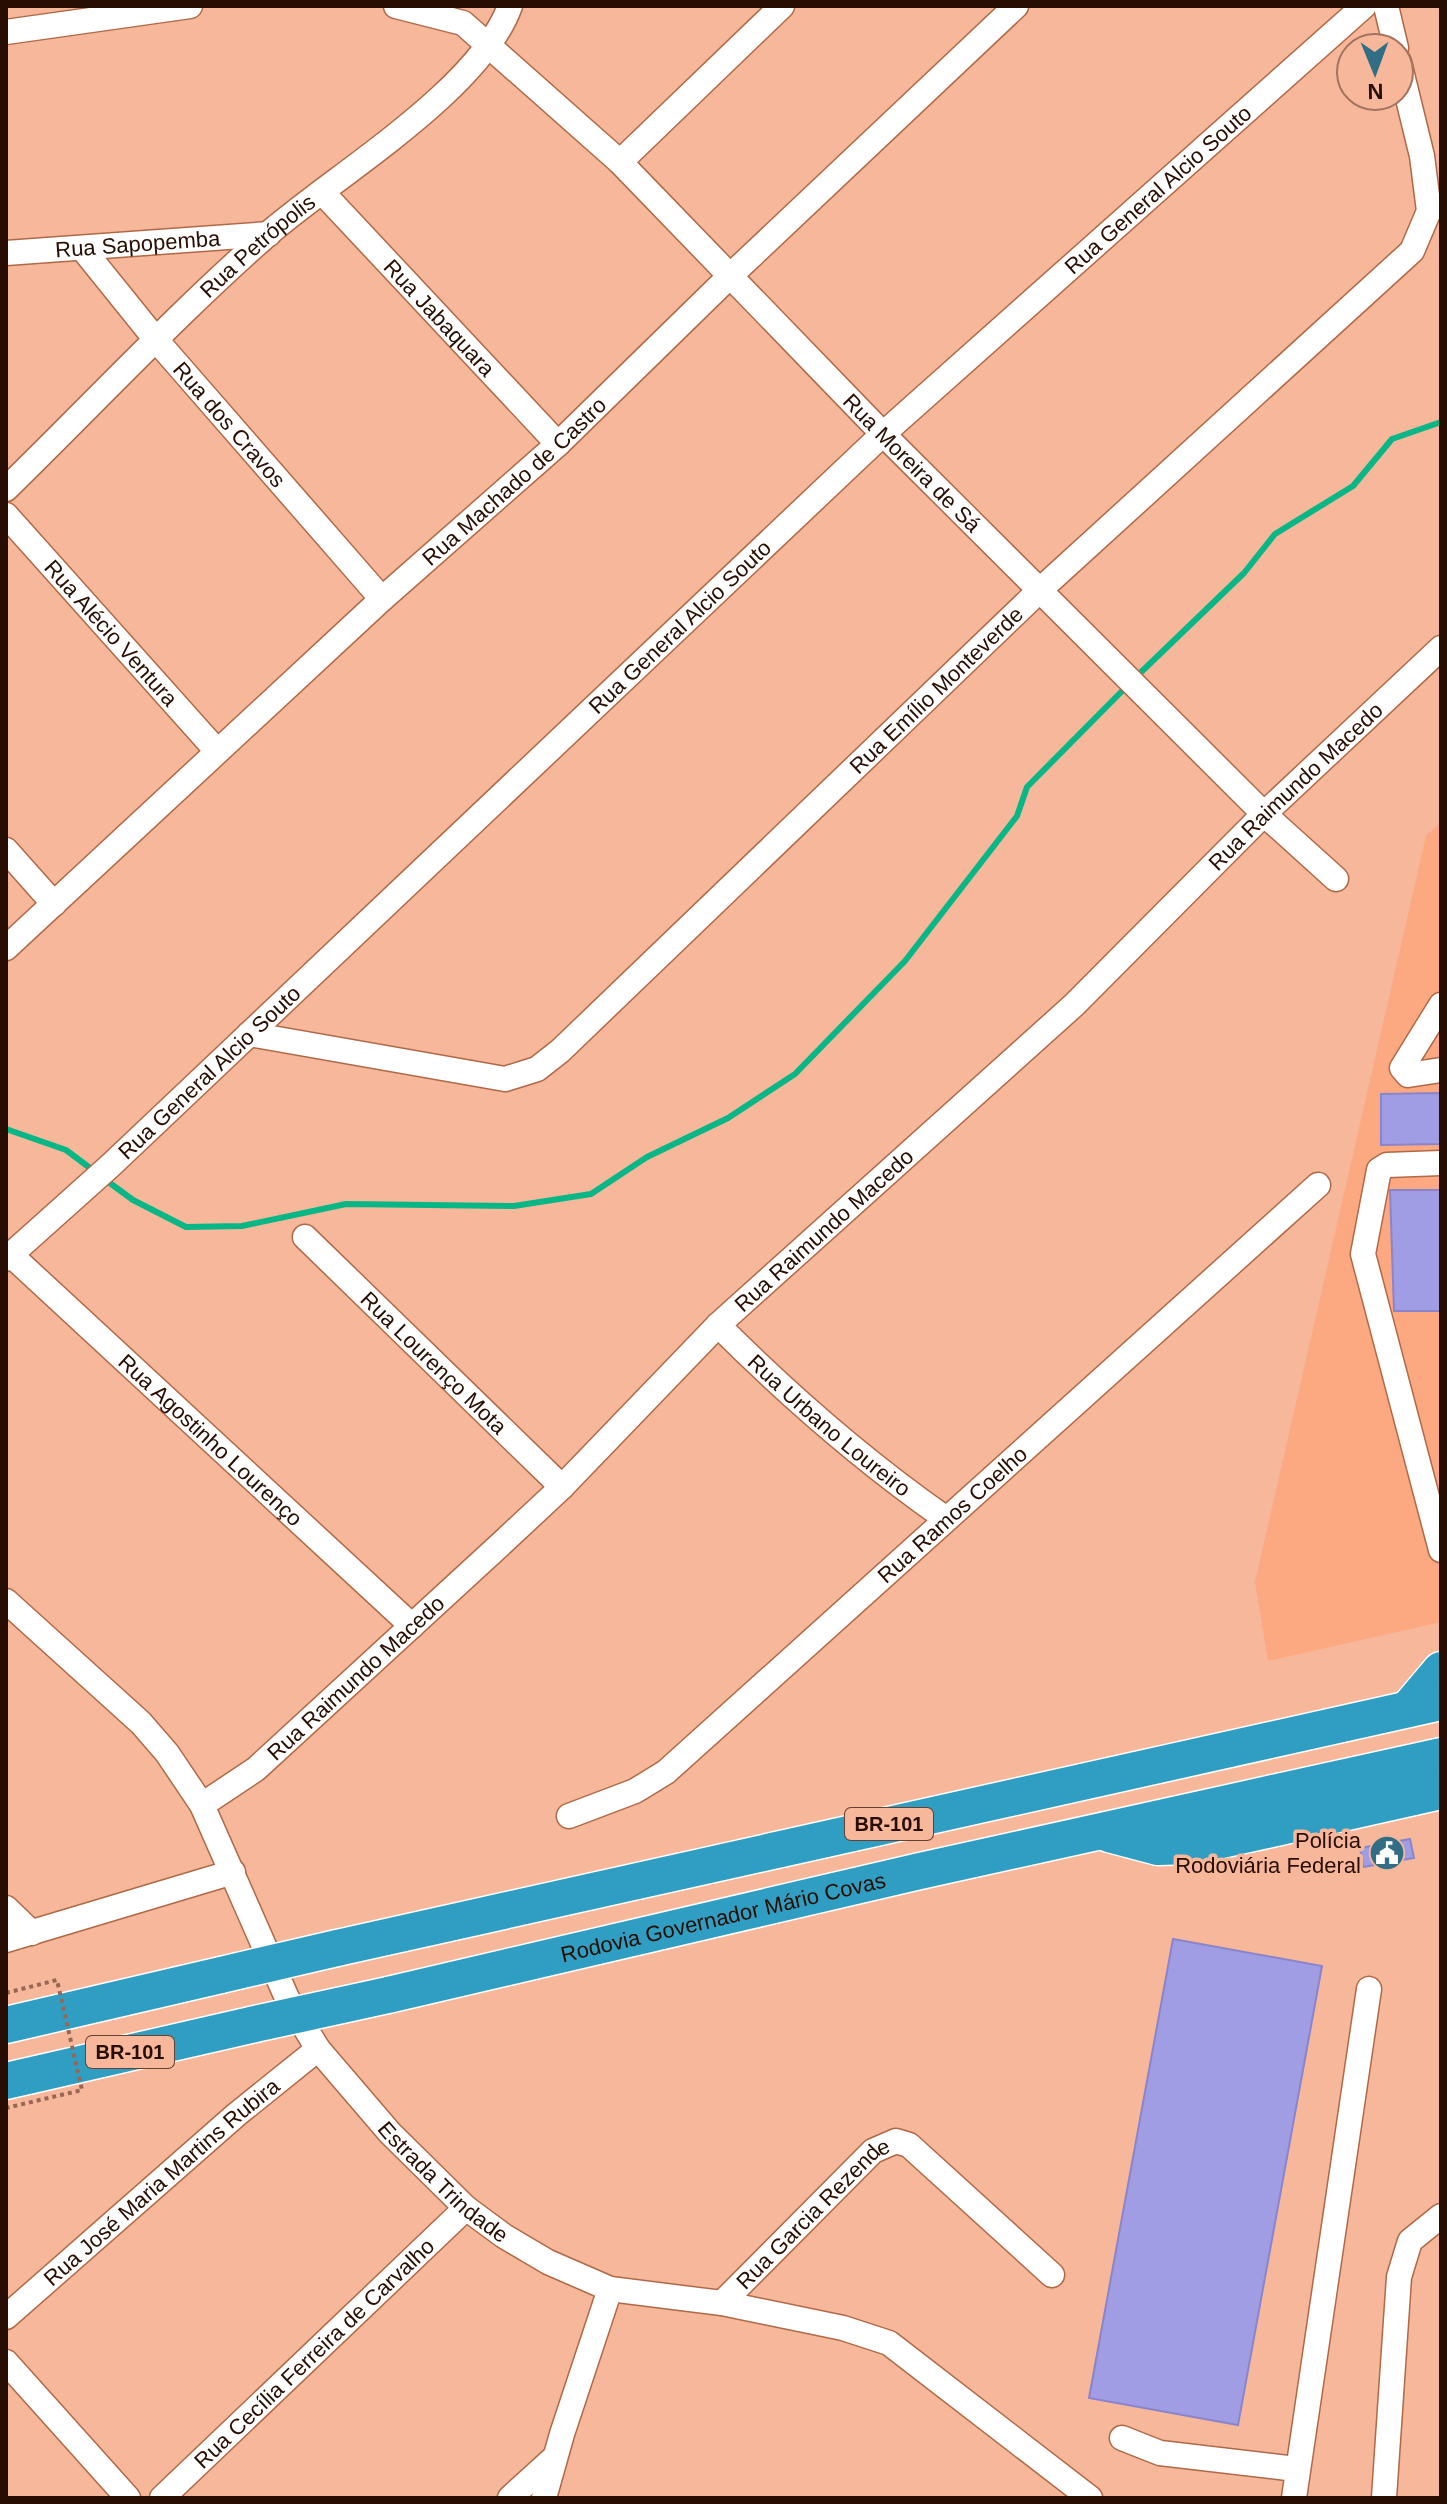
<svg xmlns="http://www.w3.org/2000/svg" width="1447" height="2504" font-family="Arial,sans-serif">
<rect width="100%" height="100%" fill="#f6b79b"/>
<!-- built -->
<polygon fill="#fca880" points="1441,822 1441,1622 1268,1661 1255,1582 1426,836"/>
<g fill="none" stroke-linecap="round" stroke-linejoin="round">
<!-- stream -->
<g stroke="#09b686" stroke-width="6">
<polyline points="1136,677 1244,573 1275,534 1353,486 1392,439 1441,422"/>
<polyline points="6,1129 66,1150 94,1171"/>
<polyline points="103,1178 133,1200 186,1227 242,1226 346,1204 514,1206 591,1194 647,1157 728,1118 795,1074 905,961 1017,816 1027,787 1128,685"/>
</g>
</g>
<!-- building -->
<g fill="#a19de5" stroke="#8a85cb" stroke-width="2">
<polygon points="1441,1093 1441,1144 1381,1145 1381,1094"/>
<polygon points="1390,1190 1441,1190 1441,1311 1394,1311"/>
<polygon points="1410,1839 1414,1858 1363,1867 1360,1848"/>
<polygon points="1173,1939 1322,1966 1238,2425 1089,2398"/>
</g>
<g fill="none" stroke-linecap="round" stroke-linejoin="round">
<defs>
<g id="minor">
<path id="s1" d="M396,6L463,23L620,162L883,434L1264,814L1336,879"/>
<polyline points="1386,6 1396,48"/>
<polyline points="6,32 190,6"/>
<polyline points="620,162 782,6"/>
<path id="s2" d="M322,192L558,444"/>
<path id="s3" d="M82,248L157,341L382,599"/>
<path id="s4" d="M6,253L269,234"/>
<path id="s5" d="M6,489C93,404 177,314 268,234C337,174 479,91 510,6"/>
<path id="s6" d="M6,515L217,751"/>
<polyline points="6,850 54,904"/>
<path id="s7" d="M6,948L382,599L558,444L730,276L1016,6"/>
<polyline points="1441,1005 1402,1068 1408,1075 1441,1070"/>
<path id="s8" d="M249,1034L505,1079L537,1069L560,1051L1041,589L1412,251L1429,211L1422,156L1399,62"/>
<polyline points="1441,1163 1387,1165 1379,1170 1363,1254 1441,1550"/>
<path id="s9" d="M305,1237L562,1487"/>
<path id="s10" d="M11,1255L412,1626"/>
<path id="s11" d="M6,1259L111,1165L883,434L1364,6"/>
<path id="s12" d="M718,1325C789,1396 862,1460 945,1518"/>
<path id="s13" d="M6,1601L141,1723L167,1753L202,1805L287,1998L318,2049L390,2133L466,2208L504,2236L548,2262L610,2289L722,2303L843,2328L889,2343L1090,2498"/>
<path id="s14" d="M202,1805L256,1769L502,1543L562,1487L718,1325L1074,1005L1264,814L1441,648"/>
<path id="s15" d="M569,1816L635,1791L666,1772L1318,1185"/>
<polyline points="6,1908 32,1933"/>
<polyline points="6,1940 233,1872"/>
<path id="s16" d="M722,2303L873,2151L896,2141L909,2145L1052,2275"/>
<path id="s17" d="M6,2317L236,2115L318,2049"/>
<polyline points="6,2362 128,2498"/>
<polyline points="1122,2438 1160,2453 1296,2469"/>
<path id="s18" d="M162,2498L466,2208"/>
<polyline points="510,2498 555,2457"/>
<polyline points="544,2498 562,2434 610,2289"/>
<polyline points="1294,2498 1369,1989"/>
<polyline points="1384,2498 1399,2277 1410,2241 1441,2216"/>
</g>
<g id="highway">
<polyline points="1408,1709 1441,1670"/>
<polyline points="1109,1834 1158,1847 1195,1846 1441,1791"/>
<polyline points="337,1948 1441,1702"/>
<path id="s19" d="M388,1995L920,1871L1441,1756"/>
<polyline points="6,2025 221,1975"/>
<polyline points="6,2081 255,2024"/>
</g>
</defs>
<!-- minor casing -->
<use href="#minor" stroke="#b06947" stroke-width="27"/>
<!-- highway casing -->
<use href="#highway" stroke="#fff" stroke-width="39"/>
<!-- path -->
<polyline stroke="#966854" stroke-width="4" stroke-dasharray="4 4" stroke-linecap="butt" points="6,2146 6,2154"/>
<!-- minor -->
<use href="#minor" stroke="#fff" stroke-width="24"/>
<!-- highway -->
<use href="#highway" stroke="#309dc2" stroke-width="36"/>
<defs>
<g id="highway-bridge">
<polyline points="221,1975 337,1948"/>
<polyline points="255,2024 388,1995"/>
</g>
</defs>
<!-- highway-bridge casing -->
<use href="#highway-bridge" stroke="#fff" stroke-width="39" stroke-linecap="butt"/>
<!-- path-bridge -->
<polyline stroke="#966854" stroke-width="4" stroke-dasharray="4 4" stroke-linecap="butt" points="6,1993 57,1980 82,2090 6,2108"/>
<!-- highway-bridge -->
<use href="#highway-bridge" stroke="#309dc2" stroke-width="36"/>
</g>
<!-- icons -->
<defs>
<symbol id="civic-disc" viewBox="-11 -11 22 22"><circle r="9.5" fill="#316e85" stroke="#f6b79b"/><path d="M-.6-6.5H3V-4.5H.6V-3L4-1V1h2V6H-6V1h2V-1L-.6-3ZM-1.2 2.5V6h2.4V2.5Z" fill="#fff"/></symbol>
</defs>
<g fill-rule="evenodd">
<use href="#civic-disc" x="1367" y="1833" width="40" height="40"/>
</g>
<g text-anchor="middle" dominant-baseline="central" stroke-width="7" stroke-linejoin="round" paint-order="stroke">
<!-- shield labels -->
<g fill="#f6b79b" stroke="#664030" stroke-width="2">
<rect x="845" y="1808" width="88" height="32" rx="6"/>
<rect x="86" y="2036" width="88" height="32" rx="6"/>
</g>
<g font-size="20" font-weight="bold" fill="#280d02">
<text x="889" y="1824">BR-101</text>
<text x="130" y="2052">BR-101</text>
</g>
<!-- street labels -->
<g font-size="22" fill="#280d02" stroke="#f6b79b">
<text stroke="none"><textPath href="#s11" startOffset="1572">Rua General Alcio Souto</textPath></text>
<text stroke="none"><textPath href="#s4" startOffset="132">Rua Sapopemba</textPath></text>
<text stroke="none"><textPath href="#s5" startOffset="350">Rua Petrópolis</textPath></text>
<text stroke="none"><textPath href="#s2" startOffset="172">Rua Jabaquara</textPath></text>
<text stroke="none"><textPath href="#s3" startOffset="230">Rua dos Cravos</textPath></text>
<text stroke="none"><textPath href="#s1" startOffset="698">Rua Moreira de Sá</textPath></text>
<text stroke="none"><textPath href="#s7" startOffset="690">Rua Machado de Castro</textPath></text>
<text stroke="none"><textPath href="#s11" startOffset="924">Rua General Alcio Souto</textPath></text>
<text stroke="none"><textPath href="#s6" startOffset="158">Rua Alécio Ventura</textPath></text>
<text stroke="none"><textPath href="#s8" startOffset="844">Rua Emílio Monteverde</textPath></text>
<text stroke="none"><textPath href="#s14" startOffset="1496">Rua Raimundo Macedo</textPath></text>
<text stroke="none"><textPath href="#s11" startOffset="276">Rua General Alcio Souto</textPath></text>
<text stroke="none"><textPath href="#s14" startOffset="848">Rua Raimundo Macedo</textPath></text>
<text stroke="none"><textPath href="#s9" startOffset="180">Rua Lourenço Mota</textPath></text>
<text stroke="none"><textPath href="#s12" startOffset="150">Rua Urbano Loureiro</textPath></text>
<text stroke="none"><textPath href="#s10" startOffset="272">Rua Agostinho Lourenço</textPath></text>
<text stroke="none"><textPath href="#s15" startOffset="492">Rua Ramos Coelho</textPath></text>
<text stroke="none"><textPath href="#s14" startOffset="200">Rua Raimundo Macedo</textPath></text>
<text stroke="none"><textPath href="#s19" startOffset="344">Rodovia Governador Mário Covas</textPath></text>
<text stroke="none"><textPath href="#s13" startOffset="738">Estrada Trindade</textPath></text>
<text stroke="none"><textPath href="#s17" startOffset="206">Rua José Maria Martins Rubira</textPath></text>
<text stroke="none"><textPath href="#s16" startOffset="128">Rua Garcia Rezende</textPath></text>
<text stroke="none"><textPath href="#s18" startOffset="210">Rua Cecília Ferreira de Carvalho</textPath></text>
</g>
<!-- poi labels -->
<g font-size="22" fill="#280d02" stroke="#f6b79b" text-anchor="end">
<text x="1361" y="1840">Polícia<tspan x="1361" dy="25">Rodoviária Federal</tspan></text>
</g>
</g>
<!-- border -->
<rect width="1447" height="2504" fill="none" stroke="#280d02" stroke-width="16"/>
<!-- north arrow -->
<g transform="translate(1375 72) rotate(179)"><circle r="38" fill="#f6b79b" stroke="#a4735e" stroke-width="2"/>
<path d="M0-6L14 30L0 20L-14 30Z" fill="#316e85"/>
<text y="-12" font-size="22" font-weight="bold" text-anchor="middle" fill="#280d02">N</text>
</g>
</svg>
